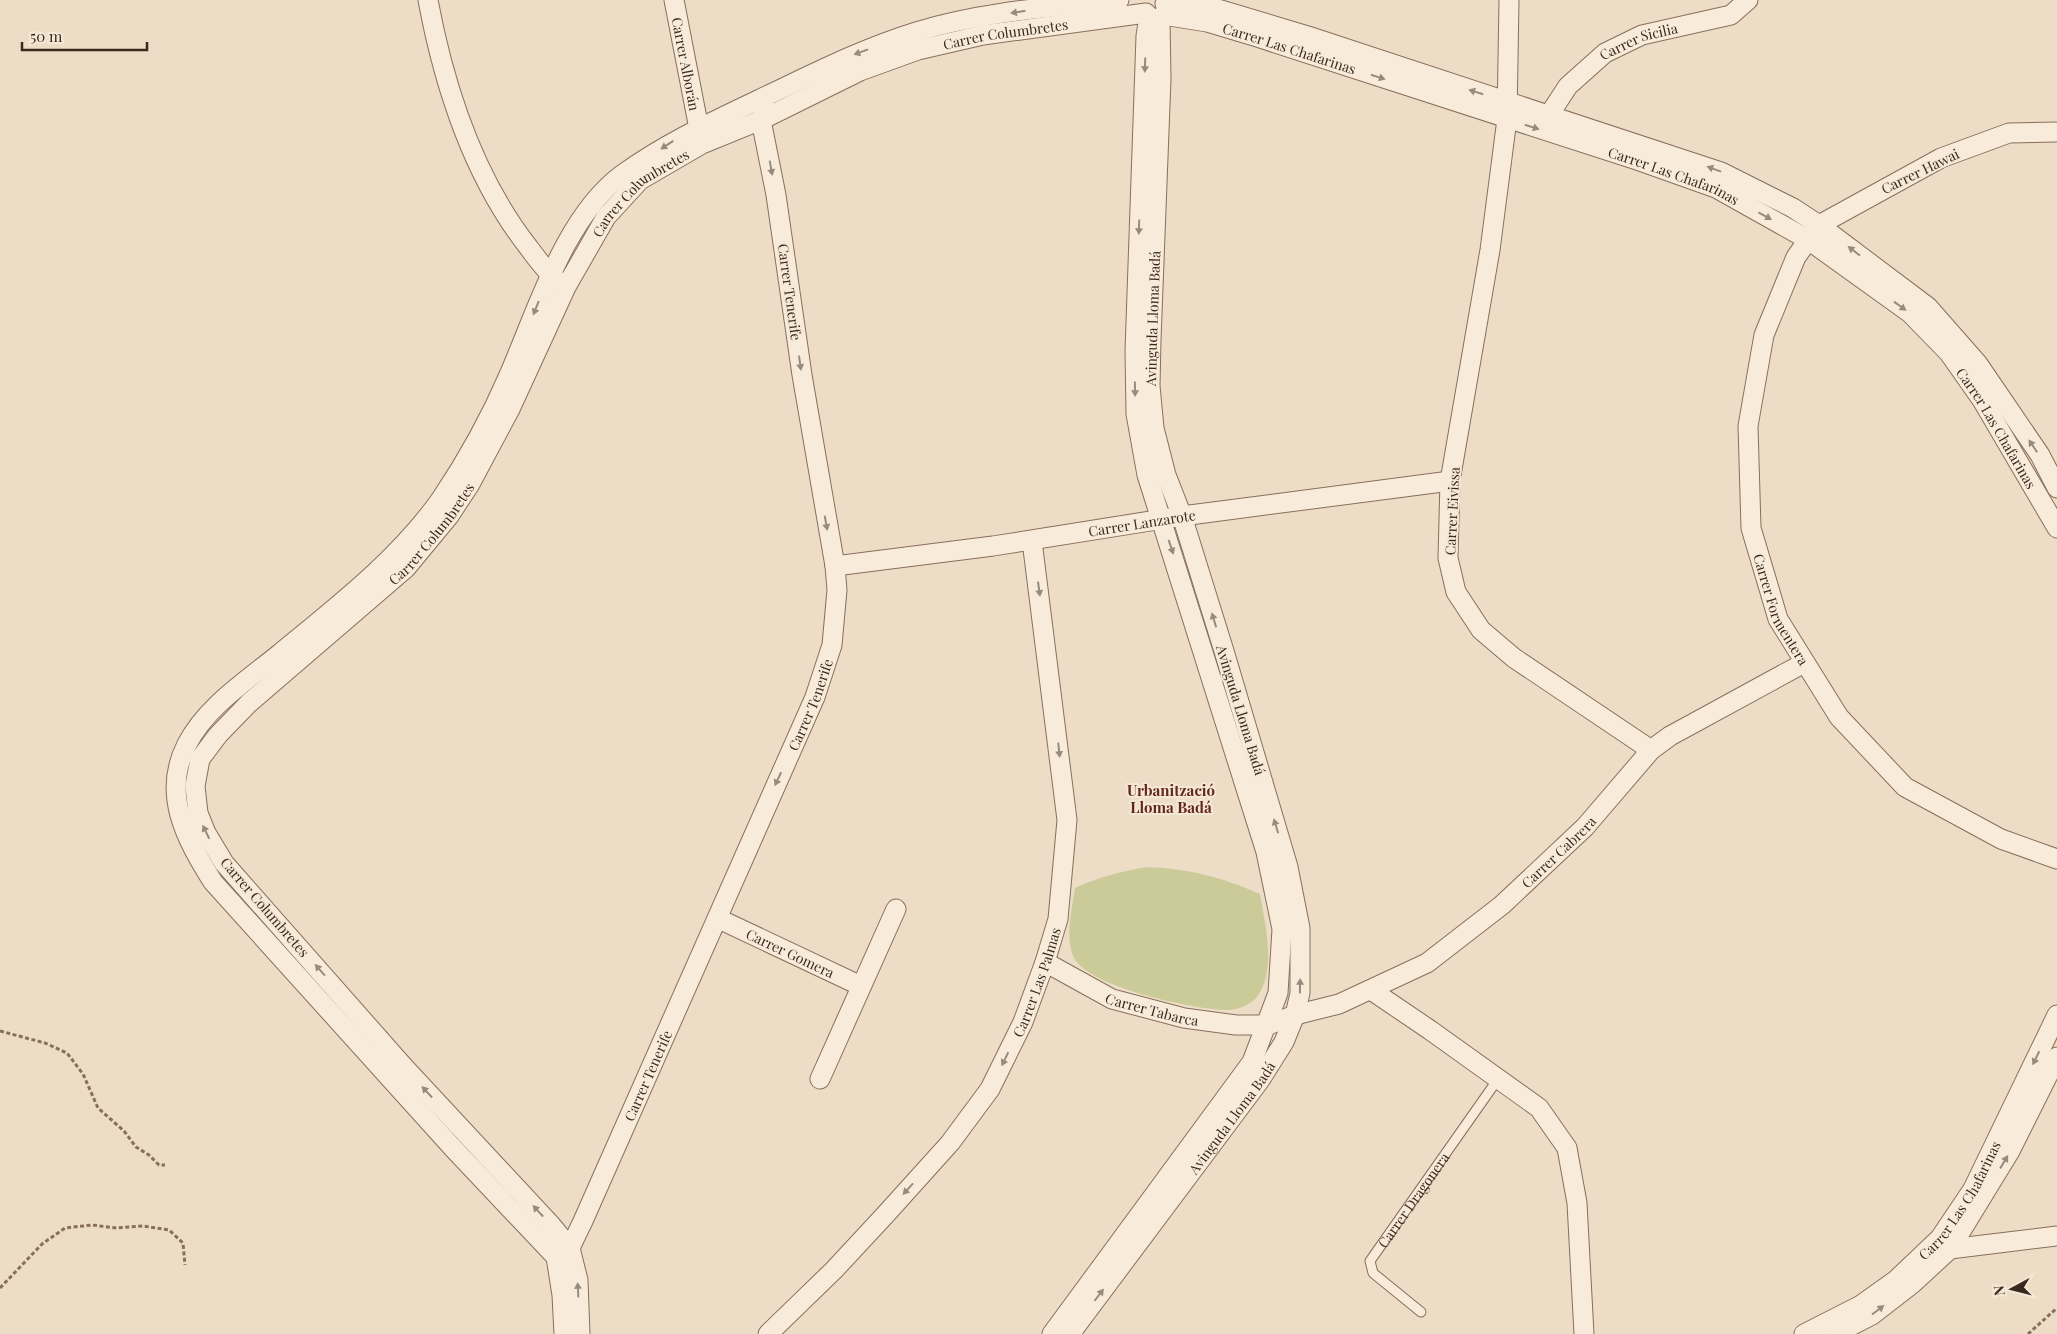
<svg xmlns="http://www.w3.org/2000/svg" width="2057" height="1334" font-family="'Playfair Display',serif">
<rect width="100%" height="100%" fill="#edddc6"/>
<!-- green -->
<path fill="#cbcb9a" d="M1148,867C1190,869 1221,877 1260,894C1265,923 1276,967 1259,994C1254,1003 1241,1009 1230,1010C1199,1011 1085,987 1073,956C1065,935 1072,910 1075,888C1099,877 1122,871 1148,867Z"/>
<g fill="none" stroke-linecap="round" stroke-linejoin="round">
<defs>
<g id="lane">
<path id="s1" d="M1421,1312L1373,1273L1370,1261L1498,1079"/>
</g>
<g id="street">
<path d="M428,0C444,86 474,178 529,248C538,260 547,273 559,282"/>
<path id="s2" d="M674,0L701,139"/>
<polyline points="1509,0 1507,119 1490,250 1450,481 1448,558 1456,592 1481,630 1514,658 1651,750"/>
<polyline points="1165,4 1211,7 1308,36 1721,172 1793,208 1819,225 1928,307 1978,364 2040,455 2057,488"/>
<path id="s3" d="M1163,15L1207,22L1257,37L1640,161L1716,188L1807,239L1910,313L1949,353L1982,400L2057,528"/>
<path id="s4" d="M1549,115L1568,86L1605,53L1642,35L1731,15L1748,0"/>
<path id="s5" d="M2057,132L2009,133L1941,158L1819,225L1796,257L1764,335L1748,426L1751,528L1778,619L1839,717L1905,787L2001,839L2057,859"/>
<path id="s6" d="M835,566L993,546L1182,516L1450,481"/>
<path id="s7" d="M719,919L861,986"/>
<path id="s8" d="M1045,962L1112,999L1184,1018L1236,1025H1268L1295,1015L1339,1004L1427,963L1502,905L1585,827L1651,750L1670,736L1804,663"/>
<polyline points="1371,990 1430,1030 1539,1108 1567,1148 1577,1203 1584,1334"/>
<polyline points="820,1079 896,909"/>
<polyline points="1946,1245 1950,1249 2057,1236"/>
<path id="s9" d="M561,1254L570,1248L583,1221L815,697L832,645L837,590L835,566L802,375L776,195L761,120L765,108"/>
<path d="M556,1257L452,1147L213,882C186,839 161,794 187,744C206,707 246,681 278,655C335,608 398,560 441,499C468,459 490,419 509,375C537,311 565,216 623,174C666,143 712,122 760,99C811,75 861,49 916,32C981,12 1051,7 1119,0"/>
<polyline points="556,1257 562,1295 564,1334"/>
<path id="s10" d="M580,1334L578,1280L570,1248L551,1225L404,1067L224,863L206,833L198,813L195,786L200,759L218,735L249,703L406,568L449,516L470,484L510,409L566,287L606,217L640,180L702,144L761,120L860,71L918,50L983,35L1146,13"/>
<path id="s11" d="M768,1334L834,1270L886,1214L950,1143L990,1089L1023,1022L1045,962L1058,919L1067,820L1032,541"/>
<polyline points="1052,1334 1252,1062 1278,993 1282,929 1266,852 1147,475 1136,414 1135,351 1146,36 1149,16"/>
<path id="s12" d="M1070,1334L1260,1080L1284,1042L1295,1015L1300,993V928L1288,867L1224,651L1182,516L1166,475L1154,428L1150,386L1151,340L1161,79L1160,18"/>
<path id="s13" d="M1804,1334L1861,1305L1896,1280L1940,1238L1973,1189L2057,1015"/>
<polyline points="1835,1334 1872,1315 1912,1284 1950,1249 2010,1151 2057,1057"/>
</g>
</defs>
<!-- lane casing -->
<use href="#lane" stroke="#886f5c" stroke-width="11"/>
<!-- street casing -->
<use href="#street" stroke="#886f5c" stroke-width="21"/>
<!-- path -->
<g stroke="#886f5c" stroke-width="3" stroke-dasharray="4 2.5" stroke-linecap="butt">
<polyline points="0,1031 45,1043 67,1053 83,1074 98,1108 124,1131 136,1147 149,1155 159,1165 165,1165"/>
<polyline points="0,1288 42,1244 65,1228 92,1225 117,1228 143,1226 169,1230 183,1243 185,1265"/>
<polyline points="2028,1334 2057,1308"/>
</g>
<!-- lane -->
<use href="#lane" stroke="#f8ebd9" stroke-width="9"/>
<!-- street -->
<use href="#street" stroke="#f8ebd9" stroke-width="19"/>
</g>
<!-- one-way arrows -->
<defs><path id="oneway-solid" d="M-6-.8H1V-3.2L6.5 0L1 3.2V.8H-6Z" transform="scale(1.25)"/></defs>
<g fill="#988a7c">
<use href="#oneway-solid" transform="translate(1018 12) rotate(171)"/>
<use href="#oneway-solid" transform="translate(861 52) rotate(160)"/>
<use href="#oneway-solid" transform="translate(1145 65) rotate(92)"/>
<use href="#oneway-solid" transform="translate(1378 77) rotate(18)"/>
<use href="#oneway-solid" transform="translate(1476 92) rotate(-163)"/>
<use href="#oneway-solid" transform="translate(1532 127) rotate(17)"/>
<use href="#oneway-solid" transform="translate(667 145) rotate(147)"/>
<use href="#oneway-solid" transform="translate(771 168) rotate(80)"/>
<use href="#oneway-solid" transform="translate(1714 169) rotate(-160)"/>
<use href="#oneway-solid" transform="translate(1765 216) rotate(29)"/>
<use href="#oneway-solid" transform="translate(1139 227) rotate(92)"/>
<use href="#oneway-solid" transform="translate(1854 251) rotate(-143)"/>
<use href="#oneway-solid" transform="translate(1900 306) rotate(36)"/>
<use href="#oneway-solid" transform="translate(536 308) rotate(112)"/>
<use href="#oneway-solid" transform="translate(800 363) rotate(82)"/>
<use href="#oneway-solid" transform="translate(1135 389) rotate(89)"/>
<use href="#oneway-solid" transform="translate(2033 446) rotate(-124)"/>
<use href="#oneway-solid" transform="translate(826 523) rotate(80)"/>
<use href="#oneway-solid" transform="translate(1171 547) rotate(71)"/>
<use href="#oneway-solid" transform="translate(1039 589) rotate(82)"/>
<use href="#oneway-solid" transform="translate(1214 620) rotate(-107)"/>
<use href="#oneway-solid" transform="translate(1059 750) rotate(84)"/>
<use href="#oneway-solid" transform="translate(778 779) rotate(115)"/>
<use href="#oneway-solid" transform="translate(1276 826) rotate(-107)"/>
<use href="#oneway-solid" transform="translate(206 832) rotate(-116)"/>
<use href="#oneway-solid" transform="translate(320 970) rotate(-131)"/>
<use href="#oneway-solid" transform="translate(1300 986) rotate(-89)"/>
<use href="#oneway-solid" transform="translate(2036 1058) rotate(116)"/>
<use href="#oneway-solid" transform="translate(1005 1059) rotate(116)"/>
<use href="#oneway-solid" transform="translate(427 1092) rotate(-133)"/>
<use href="#oneway-solid" transform="translate(2004 1162) rotate(-59)"/>
<use href="#oneway-solid" transform="translate(908 1189) rotate(132)"/>
<use href="#oneway-solid" transform="translate(538 1211) rotate(-133)"/>
<use href="#oneway-solid" transform="translate(578 1290) rotate(-93)"/>
<use href="#oneway-solid" transform="translate(1099 1295) rotate(-53)"/>
<use href="#oneway-solid" transform="translate(1878 1310) rotate(-37)"/>
</g>
<g text-anchor="middle" dominant-baseline="central" stroke-width="4" stroke-linejoin="round" paint-order="stroke">
<!-- street labels -->
<g font-size="14" fill="#39291f" stroke="#f5e8d5">
<text stroke="none"><textPath href="#s10" startOffset="1850">Carrer Columbretes</textPath></text>
<text stroke="none"><textPath href="#s4" startOffset="120">Carrer Sicilia</textPath></text>
<text stroke="none"><textPath href="#s3" startOffset="131">Carrer Las Chafarinas</textPath></text>
<text stroke="none"><textPath href="#s2" startOffset="65">Carrer Alborán</textPath></text>
<text transform="translate(1920 171) rotate(-26)">Carrer Hawai</text>
<text stroke="none"><textPath href="#s3" startOffset="536">Carrer Las Chafarinas</textPath></text>
<text stroke="none"><textPath href="#s10" startOffset="1445">Carrer Columbretes</textPath></text>
<text transform="translate(790 292) rotate(82)">Carrer Tenerife</text>
<text stroke="none"><textPath href="#s12" startOffset="1110">Avinguda Lloma Badá</textPath></text>
<text stroke="none"><textPath href="#s3" startOffset="956">Carrer Las Chafarinas</textPath></text>
<text transform="translate(1452 511) rotate(-87)">Carrer Eivissa</text>
<text stroke="none"><textPath href="#s6" startOffset="310">Carrer Lanzarote</textPath></text>
<text stroke="none"><textPath href="#s10" startOffset="1040">Carrer Columbretes</textPath></text>
<text stroke="none"><textPath href="#s5" startOffset="665">Carrer Formentera</textPath></text>
<text stroke="none"><textPath href="#s9" startOffset="605">Carrer Tenerife</textPath></text>
<text transform="translate(1241 710) rotate(73)">Avinguda Lloma Badá</text>
<text stroke="none"><textPath href="#s8" startOffset="579">Carrer Cabrera</textPath></text>
<text transform="translate(265 907) rotate(49)">Carrer Columbretes</text>
<text stroke="none"><textPath href="#s7" startOffset="79">Carrer Gomera</textPath></text>
<text stroke="none"><textPath href="#s11" startOffset="448">Carrer Las Palmas</textPath></text>
<text stroke="none"><textPath href="#s8" startOffset="118">Carrer Tabarca</textPath></text>
<text stroke="none"><textPath href="#s9" startOffset="200">Carrer Tenerife</textPath></text>
<text stroke="none"><textPath href="#s12" startOffset="270">Avinguda Lloma Badá</textPath></text>
<text stroke="none"><textPath href="#s13" startOffset="210">Carrer Las Chafarinas</textPath></text>
<text stroke="none"><textPath href="#s1" startOffset="149">Carrer Dragonera</textPath></text>
</g>
<!-- neighbourhood labels -->
<g font-size="15" font-weight="bold" fill="#642720" stroke="#f5e8d5">
<text x="1171" y="790">Urbanització<tspan x="1171" dy="17">Lloma Badá</tspan></text>
</g>
</g>
<!-- north arrow -->
<g transform="translate(2012 1289) rotate(263)" stroke="#f5e8d5" stroke-width="4" paint-order="stroke">
<path d="M0-4L9 19L0 12L-9 19Z" fill="#39291f"/>
<text y="-8" font-size="14" font-weight="bold" text-anchor="middle" fill="#39291f">N</text>
</g>
<!-- scale -->
<path d="M22 42v8h125v-8" fill="none" stroke="#39291f" stroke-width="2.5"/>
<text x="30" y="42" font-size="15" fill="#39291f" stroke="#f5e8d5" stroke-width="4" paint-order="stroke">50 m</text>
</svg>
